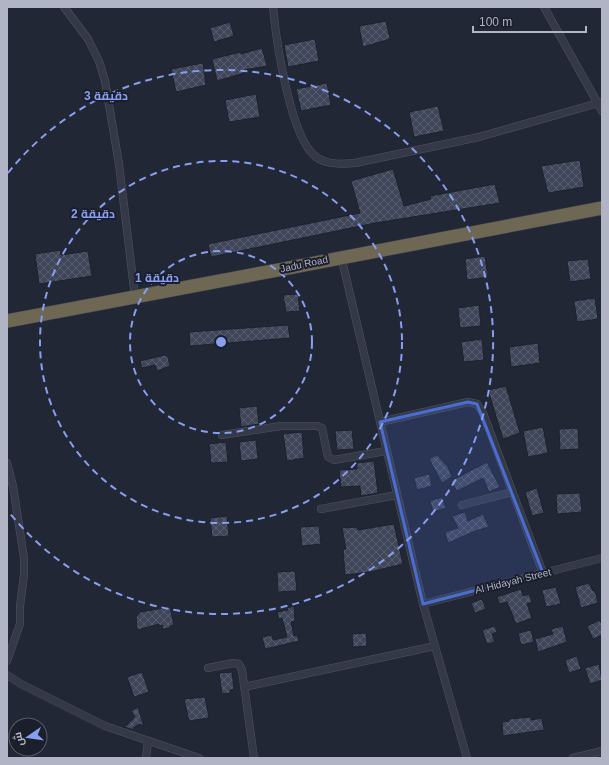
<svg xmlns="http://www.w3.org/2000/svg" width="609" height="765" font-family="Arial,Cairo,sans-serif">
<defs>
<pattern id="building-cross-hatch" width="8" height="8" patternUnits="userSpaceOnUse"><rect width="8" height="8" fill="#404659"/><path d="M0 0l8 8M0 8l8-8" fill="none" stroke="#595e6f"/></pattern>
</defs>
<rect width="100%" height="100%" fill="#222736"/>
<!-- building -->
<g fill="url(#building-cross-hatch)" stroke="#1d212e">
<polygon points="386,21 390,39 363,47 359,26"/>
<polygon points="230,22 234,36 214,42 210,28"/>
<polygon points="315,39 319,61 288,67 284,45"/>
<polygon points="262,48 267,66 244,70 244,73 217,81 212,59 241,52 241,54"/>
<polygon points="203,63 206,85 176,92 171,69"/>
<polygon points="327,83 331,105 301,111 296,89"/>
<polygon points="256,94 260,117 229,122 225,100"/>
<polygon points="438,106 444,131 414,137 409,112"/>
<polygon points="580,160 584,187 548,193 541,166"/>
<polygon points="393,169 404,206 431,199 430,196 495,184 500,203 375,223 211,257 208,244 360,213 351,181"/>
<polygon points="60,250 61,255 88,251 92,276 39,284 35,254"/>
<polygon points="485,256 488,277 467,280 465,259"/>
<polygon points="588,259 591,279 570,282 567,261"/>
<polygon points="298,294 300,311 286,312 283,295"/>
<polygon points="595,298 598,319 577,322 574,301"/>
<polygon points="479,305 481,326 460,328 458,308"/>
<polygon points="288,325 290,338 190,346 189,332"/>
<polygon points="482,339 484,360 464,362 461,342"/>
<polygon points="538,343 540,363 511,367 509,347"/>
<polygon points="165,355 168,357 170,366 157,371 155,365 142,368 140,361"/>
<polygon points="506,386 520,433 503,439 488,390"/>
<polygon points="257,406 259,424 241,427 239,408"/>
<polygon points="543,427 548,453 528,457 523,431"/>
<polygon points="578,428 579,449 560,450 559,429"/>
<polygon points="352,430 354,449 337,450 335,431"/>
<polygon points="302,432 304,458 287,461 283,434"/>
<polygon points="256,440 258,459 241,461 239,442"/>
<polygon points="226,442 228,462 211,463 209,444"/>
<polygon points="437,455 448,467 452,477 442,483 429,459"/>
<polygon points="374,461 378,493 361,496 360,486 341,487 339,470 357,469 357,463"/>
<polygon points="487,462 500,487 489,492 483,478 457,491 451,481"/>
<polygon points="429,474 432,486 417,490 414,478"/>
<polygon points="537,488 544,513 532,516 525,492"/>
<polygon points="580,493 582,512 557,514 556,494"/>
<polygon points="442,497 446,508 433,512 430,501"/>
<polygon points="465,512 468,521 483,514 489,527 475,531 448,543 445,532 458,528 452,516"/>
<polygon points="227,516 229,536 212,537 210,518"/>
<polygon points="394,524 403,564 370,572 345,575 343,549 346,549 342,528 357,527 358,530"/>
<polygon points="319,526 321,544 302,546 300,527"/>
<polygon points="295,571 297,591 278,592 277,572"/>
<polygon points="589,583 593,591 595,591 598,603 581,608 575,587"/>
<polygon points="556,587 561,604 546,607 542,590"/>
<polygon points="521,589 523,596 529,594 532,602 527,604 532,618 516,624 507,602 499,604 497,597"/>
<polygon points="482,599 486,609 475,613 471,603"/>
<polygon points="294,606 295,621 291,622 294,636 297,635 299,641 265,649 262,637 272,635 273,640 287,637 282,618 279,619 277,612 288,610 287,608"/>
<polygon points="170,607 174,625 170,626 170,628 163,629 162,625 159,626 159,624 137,630 136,617 140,612"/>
<polygon points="600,620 602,625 602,635 593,639 587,626"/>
<polygon points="495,626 497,632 492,634 495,642 487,644 482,630"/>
<polygon points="563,626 567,642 538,652 535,639 553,634 551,629"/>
<polygon points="531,630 534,642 521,645 518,633"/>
<polygon points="366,633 367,646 353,647 352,634"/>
<polygon points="577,656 581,669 569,673 565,660"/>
<polygon points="599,664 602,680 590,684 585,668"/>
<polygon points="142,672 149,692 134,697 127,677"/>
<polygon points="232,672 234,689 230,690 230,693 222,694 219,673"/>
<polygon points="205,697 209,718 189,721 184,699"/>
<polygon points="138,707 144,727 140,724 134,727 134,730 125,727 135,717 131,711"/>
<polygon points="531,717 531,720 542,718 544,730 503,736 502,722 509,721 509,719"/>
</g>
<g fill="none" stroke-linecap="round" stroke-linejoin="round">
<defs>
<g id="street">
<polyline points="64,7 88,39 99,61 105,81 119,164 135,297"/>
<path d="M273,7C276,39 290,138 316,157C327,165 343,164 355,163L479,137L602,102"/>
<polyline points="544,7 602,111"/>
<polyline points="341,256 423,604 467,758"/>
<polyline points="380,422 468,402 477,404 483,413 543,573"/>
<polyline points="222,435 281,426 317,426 322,428 328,457 334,460 386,451"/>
<polyline points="7,463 13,486 24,558 24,575 20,606 20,624 7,661"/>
<polyline points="462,505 512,492"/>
<polyline points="321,509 397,495"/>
<polyline points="423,604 602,558"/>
<polyline points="208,668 233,663 239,664 242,670 254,758"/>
<polyline points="7,675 21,684 105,726 199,758"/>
<polyline points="244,687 435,646"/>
<polyline points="146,758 148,741"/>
<polyline points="573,758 602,751"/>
</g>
<path id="highway" d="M7,321C206,285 403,245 602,208"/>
</defs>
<!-- street casing -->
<use href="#street" stroke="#505462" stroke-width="8"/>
<!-- highway casing -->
<use href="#highway" stroke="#404452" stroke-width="14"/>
<!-- street -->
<use href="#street" stroke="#353947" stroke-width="7"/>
<!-- highway -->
<use href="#highway" stroke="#6d6753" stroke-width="13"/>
</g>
<!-- marked area -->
<path fill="#496dd2" fill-opacity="0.2" stroke="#496dd2" stroke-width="3" stroke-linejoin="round" d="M468,402L477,404L543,573L423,604L380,422Z"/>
<!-- distance rings -->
<g fill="none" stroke="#889ef0" stroke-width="2" stroke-dasharray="7 5">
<circle cx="221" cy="342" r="91"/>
<circle cx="221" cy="342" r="181"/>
<path d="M8 173A272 272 0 1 1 8 511"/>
</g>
<g text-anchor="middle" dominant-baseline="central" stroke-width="4" stroke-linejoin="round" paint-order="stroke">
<!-- street labels -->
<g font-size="10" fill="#b0b4c4" stroke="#1b1f2c">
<text transform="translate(304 264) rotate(-12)">Jadu Road</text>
<text transform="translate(513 581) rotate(-14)">Al Hidayah Street</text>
</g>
</g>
<circle cx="221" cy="342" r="6" fill="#889ef0" stroke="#1b1f2c" stroke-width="2"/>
<g font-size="12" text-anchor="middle" font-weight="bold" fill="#889ef0" stroke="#1b1f2c" stroke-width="4" stroke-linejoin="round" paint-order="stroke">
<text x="106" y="100">3 دقيقة</text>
<text x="93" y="218">2 دقيقة</text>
<text x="157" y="282">1 دقيقة</text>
</g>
<!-- border -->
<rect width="609" height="765" fill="none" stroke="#b0b4c4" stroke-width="16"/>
<!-- north arrow -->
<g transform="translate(28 737) rotate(257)"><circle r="19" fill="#1b1f2c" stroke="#575b69"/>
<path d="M0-3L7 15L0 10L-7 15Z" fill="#889ef0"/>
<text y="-6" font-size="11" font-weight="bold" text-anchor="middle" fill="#b0b4c4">ش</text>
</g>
<!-- scale -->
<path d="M473 26v6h113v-6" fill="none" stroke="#b0b4c4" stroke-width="2"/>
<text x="479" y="26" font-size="12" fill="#b0b4c4" stroke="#1b1f2c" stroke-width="3" paint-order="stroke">100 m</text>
</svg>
